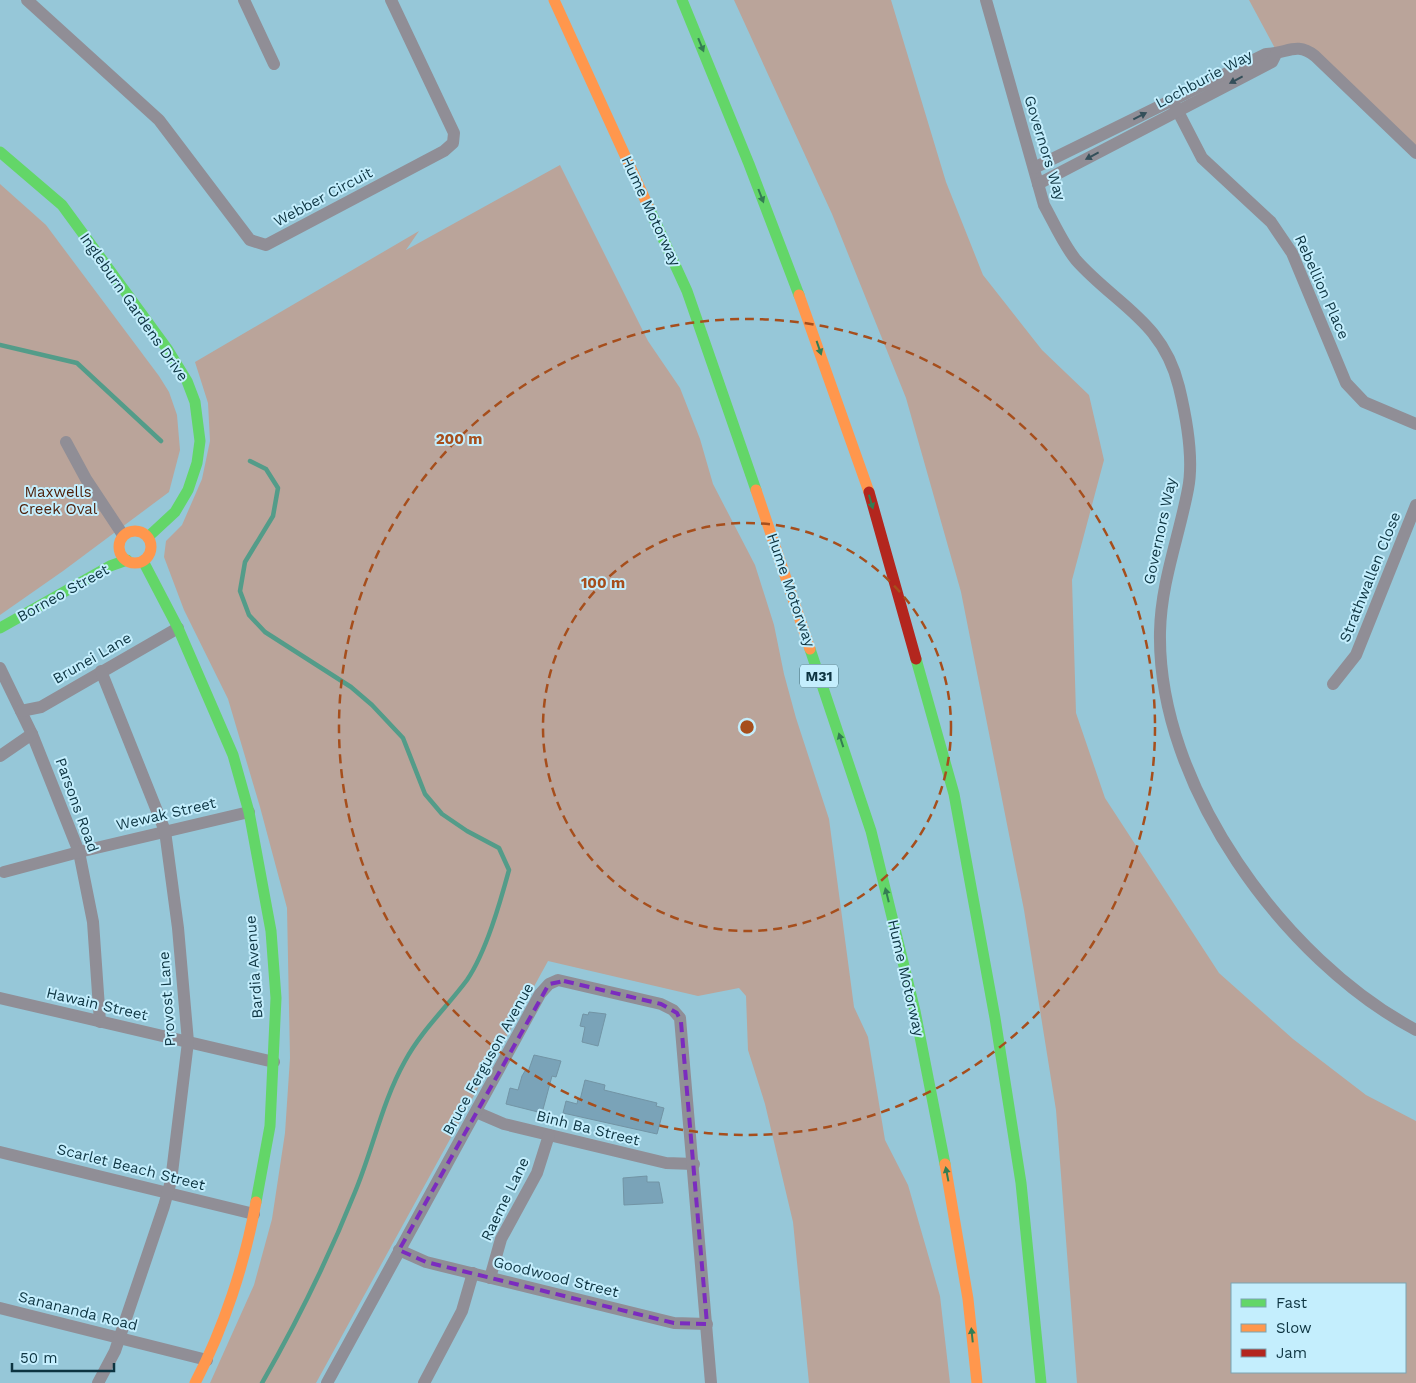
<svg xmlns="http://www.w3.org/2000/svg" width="1416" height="1383" font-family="'Work Sans',sans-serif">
<rect width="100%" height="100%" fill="#96c7d8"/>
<!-- green -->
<g fill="#baa49a" fill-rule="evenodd">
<path d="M734,0H891L946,182L983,275L1042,350L1089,395L1104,460L1072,580L1076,713L1105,798L1219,973L1293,1039L1366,1095L1416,1121V1383H1077L1056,1110L1024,910L961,592L906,398L832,214ZM1232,1284H1405V1372H1232Z"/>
<polygon points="1249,0 1416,0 1416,154 1308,49 1278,54"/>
<polygon points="560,165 648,341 680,388 700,439 713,484 755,565 774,625 784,674 796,718 829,819 854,1007 868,1037 885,1140 908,1185 940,1296 950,1383 809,1383 793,1222 765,1104 748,1050 746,996 739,988 698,996 548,961 316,1383 210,1383 254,1285 272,1219 285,1133 290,1058 287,908 260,807 228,699 184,610 164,557 166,541 182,525 202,479 210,441 208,403 195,362 419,231 406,250"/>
<polygon points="0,184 46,225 159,376 169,392 177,415 180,450 169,492 63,571 0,615"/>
</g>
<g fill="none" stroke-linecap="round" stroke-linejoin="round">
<!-- stream -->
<g stroke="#539c89" stroke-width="4.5">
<polyline points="0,345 77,363 161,441"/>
<path d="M250,461L266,469L278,488L273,516L245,562L240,591L249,615L265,632L351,687L372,705L403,738L425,794L442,814L467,831L499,848L509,870C500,903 486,952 467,980C447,1007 421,1031 405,1061C382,1102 373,1149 355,1192C329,1257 297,1322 262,1383"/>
</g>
</g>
<!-- building -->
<g fill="#7aa3b8" stroke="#7294a5">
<polygon points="589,1012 606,1014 598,1046 582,1042 585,1027 580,1026 583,1014 588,1015"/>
<polygon points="534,1055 561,1061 556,1077 552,1076 542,1113 506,1104 510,1088 518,1090 522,1076 525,1071 528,1072"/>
<polygon points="585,1080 605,1085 604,1090 657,1103 656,1106 664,1108 657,1134 563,1113 566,1101 577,1104 578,1099 580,1100"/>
<polygon points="647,1176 647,1182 659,1182 663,1203 624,1205 623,1178"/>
</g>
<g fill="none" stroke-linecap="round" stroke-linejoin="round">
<!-- street -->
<g stroke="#908e96" stroke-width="12">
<polyline points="27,0 159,120 250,240 266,245 444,151 453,143 454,133 391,0"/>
<polyline points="244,0 274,64"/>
<path d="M986,0L1044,205C1054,223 1063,244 1076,260C1116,305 1163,321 1179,387C1186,416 1194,459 1188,489C1179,537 1161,582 1160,632C1157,785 1284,960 1416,1030"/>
<polyline points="1172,100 1202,158 1271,222 1292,253 1346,383 1364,402 1416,424"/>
<path d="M1034,168L1266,54C1287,54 1296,41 1315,56L1416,153"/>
<polyline points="1038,184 1272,62 1276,54"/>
<polyline points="66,442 86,479 123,535"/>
<polyline points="0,668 32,734 79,852 93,922 100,1022"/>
<polyline points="1333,684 1356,655 1416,505"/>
<polyline points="21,711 41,707 178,628"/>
<polyline points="0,756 32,734"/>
<polyline points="4,872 79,852 249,812"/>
<polyline points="0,998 274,1062"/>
<polyline points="476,1112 504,1124 666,1163 694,1164"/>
<polyline points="0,1152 254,1214"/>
<polyline points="399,1250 426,1262 674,1323 707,1324"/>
<polyline points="490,1278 501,1239 537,1173 549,1135"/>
<polyline points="0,1308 207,1360"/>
<polyline points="98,1383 115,1351 164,1206 171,1181 188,1042 178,928 165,831 101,671"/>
<polyline points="327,1383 540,994 549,984 558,980 661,1004 673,1010 680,1018 711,1383"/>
<polyline points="424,1383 462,1311 473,1273"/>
</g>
<!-- fast -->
<g stroke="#63d668" stroke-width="11">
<polyline points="682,0 749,164 799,295"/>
<polyline points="0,152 62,205 168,350 187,381 195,402 200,441 197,463 188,490 175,512 148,537"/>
<polyline points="649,208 687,291 756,490"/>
<polyline points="143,561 178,628 233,755 249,812 271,931 276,998 270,1126 256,1202"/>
<polyline points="0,628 110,566 127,560"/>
<polyline points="810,649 871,831 915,1011 945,1164"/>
<polyline points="916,659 954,794 995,1018 1021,1183 1041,1383"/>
</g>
<!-- slow -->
<g stroke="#ff974d" stroke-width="11">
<polyline points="554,0 649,208"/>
<polyline points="799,295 869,492"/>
<polyline points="756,490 810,649"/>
<circle cx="135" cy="547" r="16"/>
<polyline points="945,1164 968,1299 977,1383"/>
<path d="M195,1383C224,1328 245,1263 256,1202"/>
</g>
<!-- jam -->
<polyline stroke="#b3261e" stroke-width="11" points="869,492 916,659"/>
</g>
<!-- one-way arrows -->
<defs><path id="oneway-solid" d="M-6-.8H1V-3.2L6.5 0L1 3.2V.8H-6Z" transform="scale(1.25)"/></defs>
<g fill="#347d53">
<use href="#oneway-solid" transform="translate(701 45) rotate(68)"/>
<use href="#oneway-solid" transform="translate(761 196) rotate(69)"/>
<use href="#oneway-solid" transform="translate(819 348) rotate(71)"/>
<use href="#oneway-solid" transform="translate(871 502) rotate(74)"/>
<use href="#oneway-solid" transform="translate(841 740) rotate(-108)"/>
<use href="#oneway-solid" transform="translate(887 895) rotate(-104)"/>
<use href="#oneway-solid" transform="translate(947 1174) rotate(-101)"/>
<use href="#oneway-solid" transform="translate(972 1335) rotate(-96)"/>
</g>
<g fill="#344f5a">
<use href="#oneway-solid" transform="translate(1236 80) rotate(152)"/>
<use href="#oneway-solid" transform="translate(1140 116) rotate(-27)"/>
<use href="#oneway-solid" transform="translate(1092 156) rotate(152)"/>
</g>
<!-- marked area -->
<path fill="none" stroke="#7b2cbf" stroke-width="4" stroke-dasharray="10 6" stroke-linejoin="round" d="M564,981L661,1004L677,1013L681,1022L707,1324L674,1323L426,1262L399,1250L549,984Z"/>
<!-- distance rings -->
<g fill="none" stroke="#a64e1c" stroke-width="2.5" stroke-dasharray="9 6">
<circle cx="747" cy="727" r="204"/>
<circle cx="747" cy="727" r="408"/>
</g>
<g text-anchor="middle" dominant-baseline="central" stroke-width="4" stroke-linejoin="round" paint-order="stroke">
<!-- shield labels -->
<rect fill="#c4eefd" stroke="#446c79" stroke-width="1" x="800" y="664.5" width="38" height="23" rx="4"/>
<g font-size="14" font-weight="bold" fill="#0d3441">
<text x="819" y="676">M31</text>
</g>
<!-- street labels -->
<g font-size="15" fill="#0d3441" stroke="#c4eefd">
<text transform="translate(1204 79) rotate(-28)">Lochburie Way</text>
<text transform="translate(1045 148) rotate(73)">Governors Way</text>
<text transform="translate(323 197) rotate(-28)">Webber Circuit</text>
<text transform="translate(651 211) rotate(65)">Hume Motorway</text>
<text transform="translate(1322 287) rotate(66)">Rebellion Place</text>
<text transform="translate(134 307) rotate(55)">Ingleburn Gardens Drive</text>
<text transform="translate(1160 531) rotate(-78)">Governors Way</text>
<text transform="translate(1370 577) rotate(-68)">Strathwallen Close</text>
<text transform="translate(791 590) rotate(71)">Hume Motorway</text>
<text transform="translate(63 593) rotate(-29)">Borneo Street</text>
<text transform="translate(92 658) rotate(-30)">Brunei Lane</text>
<text transform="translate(77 805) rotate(70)">Parsons Road</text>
<text transform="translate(166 814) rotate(-13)">Wewak Street</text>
<text transform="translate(254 967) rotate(-94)">Bardia Avenue</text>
<text transform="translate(906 978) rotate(77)">Hume Motorway</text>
<text transform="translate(167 999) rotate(-94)">Provost Lane</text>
<text transform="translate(97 1004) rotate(13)">Hawain Street</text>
<text transform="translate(488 1059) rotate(-61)">Bruce Ferguson Avenue</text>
<text transform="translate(588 1128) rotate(14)">Binh Ba Street</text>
<text transform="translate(131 1167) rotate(14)">Scarlet Beach Street</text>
<text transform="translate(505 1199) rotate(-64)">Raeme Lane</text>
<text transform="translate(556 1277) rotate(14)">Goodwood Street</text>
<text transform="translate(78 1311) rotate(14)">Sanananda Road</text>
</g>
<!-- park labels -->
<g font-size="15" fill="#4d1e08" stroke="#c4eefd">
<text x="58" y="492">Maxwells<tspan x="58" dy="17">Creek Oval</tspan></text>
</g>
</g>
<circle cx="747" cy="727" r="8" fill="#a64e1c" stroke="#c4eefd" stroke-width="2.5"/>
<g font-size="15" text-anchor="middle" font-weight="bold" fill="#a64e1c" stroke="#c4eefd" stroke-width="4" stroke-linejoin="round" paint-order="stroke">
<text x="459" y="444">200 m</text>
<text x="603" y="588">100 m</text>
</g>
<!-- legend -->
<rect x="1231" y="1283" width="175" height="90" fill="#c4eefd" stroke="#7ba4b2"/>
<rect x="1241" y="1299" width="25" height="8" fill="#63d668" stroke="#7ba4b2"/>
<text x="1276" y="1308" font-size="15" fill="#0d3441">Fast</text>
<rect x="1241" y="1324" width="25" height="8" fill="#ff974d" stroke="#7ba4b2"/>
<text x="1276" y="1333" font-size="15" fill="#0d3441">Slow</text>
<rect x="1241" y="1349" width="25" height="8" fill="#b3261e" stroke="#7ba4b2"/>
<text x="1276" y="1358" font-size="15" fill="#0d3441">Jam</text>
<!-- scale -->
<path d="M12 1363v8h102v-8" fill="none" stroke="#0d3441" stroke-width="2.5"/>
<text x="20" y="1363" font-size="15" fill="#0d3441" stroke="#c4eefd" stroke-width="4" paint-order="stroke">50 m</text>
</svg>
